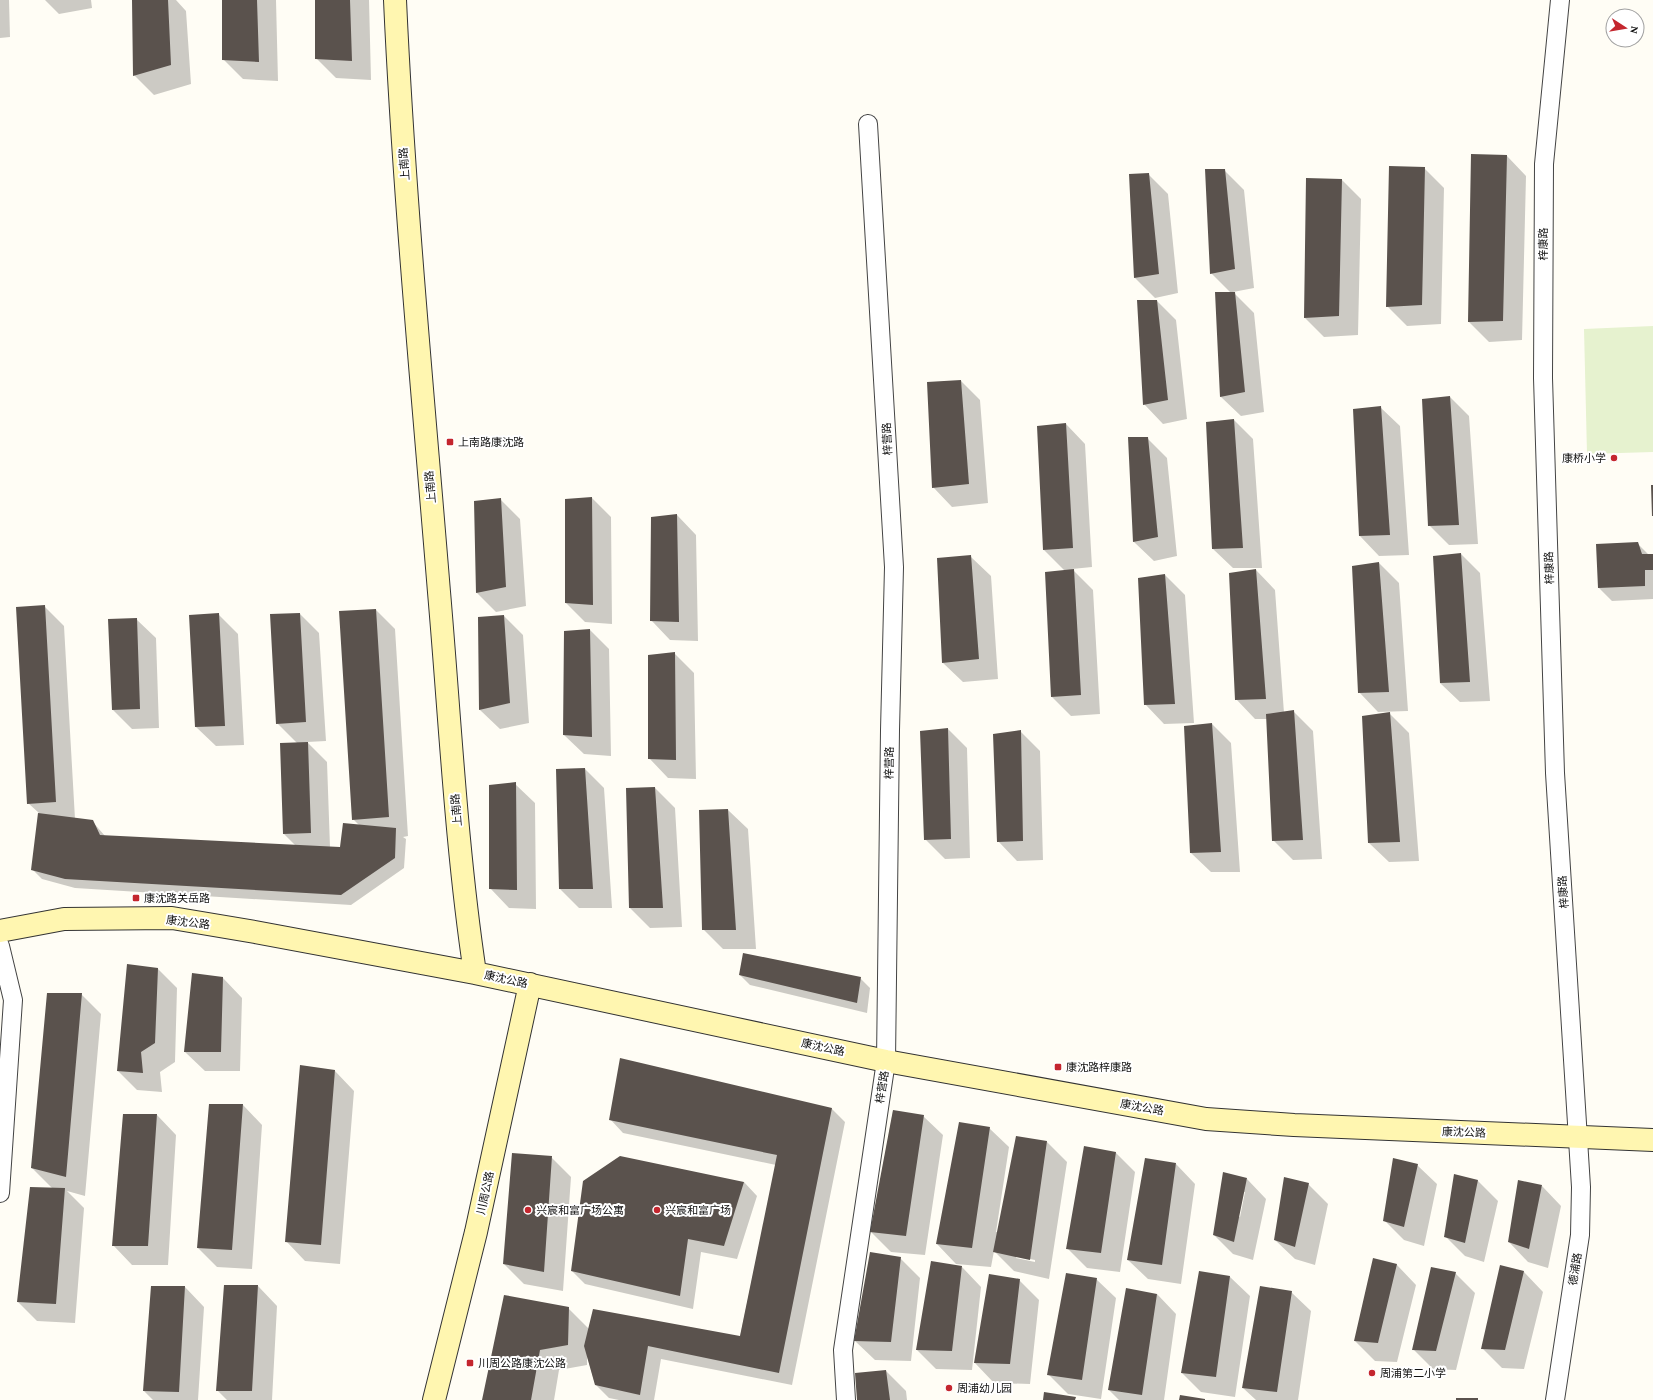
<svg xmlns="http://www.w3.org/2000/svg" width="1653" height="1400" viewBox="0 0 1653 1400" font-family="'Crimson Pro','Noto Sans SC',serif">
  <rect width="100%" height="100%" fill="#fffdf5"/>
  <!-- pitch -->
  <path fill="#e6f2cf" d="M 1653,326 L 1653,452 L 1587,454 L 1584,329 Z"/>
  <!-- shadow -->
  <path fill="#0003" fill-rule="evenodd" d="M 0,0 L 9,0 L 10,37 L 0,38 Z
    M 45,0 L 91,0 L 92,8 L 59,14 Z
    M 133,0 L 176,0 L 186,11 L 191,84 L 154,95 L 134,75 Z
    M 223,0 L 276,0 L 278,81 L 243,79 L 223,59 Z
    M 316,0 L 369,0 L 371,80 L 336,78 L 316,58 Z
    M 1472,155 L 1507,156 L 1526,176 L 1522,340 L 1489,342 L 1469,322 Z
    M 1424,168 L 1444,188 L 1441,324 L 1407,326 L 1387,306 Z
    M 1224,170 L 1244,190 L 1254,288 L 1233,292 L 1254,313 L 1264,412 L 1241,416 L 1221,397 L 1216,293 L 1231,293 L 1211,273 Z
    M 1148,174 L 1168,194 L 1178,293 L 1155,298 L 1135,278 L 1130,175 Z
    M 1342,180 L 1361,199 L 1358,335 L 1324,337 L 1305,318 Z
    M 1157,301 L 1176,320 L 1187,419 L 1163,424 L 1144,404 Z
    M 961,381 L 980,400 L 988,503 L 952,507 L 933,487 Z
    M 1450,397 L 1469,416 L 1478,544 L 1449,545 L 1429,525 Z
    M 1380,407 L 1400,426 L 1409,555 L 1379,556 L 1360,536 Z
    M 1234,420 L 1253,439 L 1262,568 L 1233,568 L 1213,549 Z
    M 1066,424 L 1085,444 L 1092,567 L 1072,569 L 1093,590 L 1100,714 L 1071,716 L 1052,697 L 1065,571 L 1044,550 Z
    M 1147,438 L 1167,458 L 1177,556 L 1154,561 L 1134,542 Z
    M 592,498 L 611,517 L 612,624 L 585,622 L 566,603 Z
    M 500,499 L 520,519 L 526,606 L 496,612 L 477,593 L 475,502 Z
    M 677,515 L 696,535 L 698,641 L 670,640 L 651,620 Z
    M 1637,543 L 1649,555 L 1653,555 L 1653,599 L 1612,601 L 1599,588 Z
    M 1461,554 L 1480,573 L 1490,701 L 1460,702 L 1440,683 Z
    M 971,557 L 991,576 L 998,679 L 963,682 L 943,663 Z
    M 1379,563 L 1399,583 L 1408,711 L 1378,712 L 1359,692 L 1353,567 Z
    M 1256,570 L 1275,590 L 1284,713 L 1293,711 L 1313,731 L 1322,859 L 1293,860 L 1273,840 L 1267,719 L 1255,719 L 1236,699 Z
    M 1165,575 L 1185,595 L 1194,723 L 1164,724 L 1145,704 Z
    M 44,606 L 64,626 L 75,819 L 92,821 L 105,836 L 296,846 L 284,834 L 297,743 L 277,723 L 300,614 L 319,633 L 326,741 L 307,742 L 327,762 L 330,847 L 341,848 L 359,825 L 353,819 L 376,610 L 395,629 L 408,836 L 403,837 L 406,839 L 404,868 L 351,905 L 75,888 L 42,879 L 32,869 L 39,813 L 28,803 Z
    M 218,614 L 238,634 L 244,745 L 216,746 L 196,727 Z
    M 504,616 L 523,635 L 529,723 L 500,729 L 480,710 Z
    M 136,619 L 156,638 L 159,728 L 132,729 L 113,710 Z
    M 590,630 L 609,649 L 611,756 L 584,754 L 564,735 Z
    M 674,653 L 694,673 L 696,779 L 668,778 L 649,758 Z
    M 1390,714 L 1409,733 L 1419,861 L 1389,862 L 1369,843 Z
    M 1212,724 L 1231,743 L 1240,872 L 1211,872 L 1191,853 Z
    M 948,729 L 967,748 L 970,858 L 945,859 L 925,839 Z
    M 1020,731 L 1040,751 L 1043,860 L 1017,861 L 998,841 Z
    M 585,769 L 604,788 L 612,908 L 579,908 L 560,889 Z
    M 515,784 L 535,803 L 536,909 L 509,908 L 490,888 Z
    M 655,788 L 675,808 L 682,927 L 650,928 L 630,908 L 627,789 Z
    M 728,810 L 748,829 L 756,949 L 723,949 L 703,929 L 700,811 Z
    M 157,968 L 177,988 L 175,1062 L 160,1072 L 162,1092 L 137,1090 L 118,1071 Z
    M 740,975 L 860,978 L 870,988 L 867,1013 L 750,985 Z
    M 223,978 L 242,998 L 240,1071 L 205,1071 L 185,1052 Z
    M 81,994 L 101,1014 L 85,1196 L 67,1191 L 84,1208 L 75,1323 L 37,1321 L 18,1302 L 53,1189 L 32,1168 Z
    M 335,1071 L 354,1091 L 340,1264 L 305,1261 L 286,1241 Z
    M 243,1105 L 262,1125 L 252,1269 L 217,1267 L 198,1248 Z
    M 832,1109 L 845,1122 L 792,1385 L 661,1359 L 654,1400 L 619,1400 L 609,1398 L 595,1384 L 587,1356 L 587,1365 L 559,1370 L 554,1400 L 483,1400 L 568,1308 L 589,1329 L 740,1337 L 776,1165 L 623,1133 L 610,1119 Z
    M 893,1111 L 923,1116 L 943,1135 L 925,1255 L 891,1252 L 871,1232 Z
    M 157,1115 L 176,1135 L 168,1265 L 132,1265 L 113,1245 Z
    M 960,1123 L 989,1128 L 1009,1147 L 996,1232 L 998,1232 L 1017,1137 L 1047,1142 L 1067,1162 L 1049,1279 L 1014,1271 L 994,1251 L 991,1267 L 956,1264 L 937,1244 ZM 1016,1256 L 1035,1260 L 1035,1262 L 1016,1258 Z
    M 1115,1152 L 1135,1172 L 1120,1272 L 1087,1268 L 1067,1248 Z
    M 551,1157 L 571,1177 L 563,1291 L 524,1284 L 504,1264 Z
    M 1176,1164 L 1195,1184 L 1181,1284 L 1148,1279 L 1128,1260 Z
    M 1417,1165 L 1437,1184 L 1424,1246 L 1404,1240 L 1384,1220 Z
    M 1455,1176 L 1478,1181 L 1498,1201 L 1484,1262 L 1465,1256 L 1446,1237 Z
    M 1247,1179 L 1266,1199 L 1253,1260 L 1233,1254 L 1214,1235 ZM 1243,1192 L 1245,1192 L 1240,1217 L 1238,1216 Z
    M 744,1182 L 757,1196 L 737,1259 L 701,1252 L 693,1309 L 585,1284 L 572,1271 Z
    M 1308,1184 L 1328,1204 L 1315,1265 L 1295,1259 L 1275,1240 Z
    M 1542,1186 L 1561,1206 L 1548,1268 L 1528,1262 L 1509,1242 Z
    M 900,1258 L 920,1278 L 911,1361 L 875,1360 L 855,1341 Z
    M 1374,1260 L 1397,1265 L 1416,1285 L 1397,1362 L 1375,1361 L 1355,1341 Z
    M 962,1267 L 981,1287 L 972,1370 L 936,1369 L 917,1350 Z
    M 1501,1267 L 1524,1272 L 1543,1292 L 1524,1369 L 1502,1368 L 1482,1348 Z
    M 1200,1272 L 1230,1277 L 1250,1296 L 1235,1397 L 1201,1392 L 1182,1373 Z
    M 1455,1273 L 1475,1293 L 1456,1370 L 1433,1369 L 1413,1349 Z
    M 1096,1279 L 1116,1298 L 1101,1399 L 1068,1394 L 1049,1375 Z
    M 1019,1280 L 1039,1300 L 1030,1384 L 994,1383 L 975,1363 Z
    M 258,1286 L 277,1306 L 272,1400 L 227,1400 L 217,1390 Z
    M 152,1287 L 185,1287 L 204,1307 L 198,1400 L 153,1400 L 144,1391 Z
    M 1291,1292 L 1311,1311 L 1298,1400 L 1256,1400 L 1243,1388 Z
    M 1157,1294 L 1176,1314 L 1164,1400 L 1119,1400 L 1109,1390 Z
    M 886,1371 L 906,1391 L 907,1400 L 858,1400 Z"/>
  <!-- building -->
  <path fill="#5a524d" d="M 132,0 L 168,0 L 171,65 L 133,76 Z
    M 222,0 L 257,0 L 259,62 L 222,60 Z
    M 315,0 L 350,0 L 352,61 L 315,59 Z
    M 1471,154 L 1507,155 L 1503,321 L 1468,322 Z
    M 1389,166 L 1425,167 L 1422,305 L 1386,307 Z
    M 1205,169 L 1225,169 L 1235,269 L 1210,274 Z
    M 1149,173 L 1159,274 L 1134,278 L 1129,174 Z
    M 1306,178 L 1342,179 L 1339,316 L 1304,318 Z
    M 1215,292 L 1235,292 L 1245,392 L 1220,397 Z
    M 1137,300 L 1157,300 L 1168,400 L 1143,405 Z
    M 961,380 L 969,484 L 932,488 L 927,382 Z
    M 1450,396 L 1459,525 L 1428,526 L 1422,399 Z
    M 1381,406 L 1390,535 L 1359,536 L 1353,409 Z
    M 1234,419 L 1243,548 L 1212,549 L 1206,422 Z
    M 1066,423 L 1073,548 L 1043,550 L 1037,426 Z
    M 1128,437 L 1148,437 L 1158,537 L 1133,542 Z
    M 1651,485 L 1653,485 L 1653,516 L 1652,516 Z
    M 592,497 L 593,605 L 565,603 L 565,499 Z
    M 501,498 L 506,587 L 476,593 L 474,501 Z
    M 677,514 L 679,622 L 650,621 L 651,517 Z
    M 1638,542 L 1642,554 L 1653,554 L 1653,570 L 1645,570 L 1645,586 L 1598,588 L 1596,544 Z
    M 1461,553 L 1470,682 L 1440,683 L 1433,556 Z
    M 971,555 L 979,659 L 942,663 L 937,558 Z
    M 1379,562 L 1389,692 L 1358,693 L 1352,566 Z
    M 1074,569 L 1081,695 L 1051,697 L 1045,572 Z
    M 1256,569 L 1266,699 L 1235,700 L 1229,573 Z
    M 1165,574 L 1175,704 L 1144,705 L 1138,578 Z
    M 45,605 L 56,802 L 27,804 L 16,607 Z
    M 376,609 L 389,817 L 352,820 L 339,611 Z
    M 219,613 L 225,726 L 195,727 L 189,615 Z
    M 300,613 L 306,722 L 276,724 L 270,614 Z
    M 504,615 L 510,703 L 479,710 L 478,617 Z
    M 137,618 L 140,709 L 112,710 L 108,619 Z
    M 590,629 L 592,737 L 563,735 L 564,631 Z
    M 675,652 L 676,760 L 648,759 L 648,655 Z
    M 1294,710 L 1303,840 L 1272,841 L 1266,714 Z
    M 1390,712 L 1400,842 L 1368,843 L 1362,716 Z
    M 1212,723 L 1221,852 L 1190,853 L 1184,726 Z
    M 948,728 L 951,839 L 924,840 L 920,731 Z
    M 1021,730 L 1023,841 L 997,842 L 993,734 Z
    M 308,742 L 311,833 L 283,834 L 280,743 Z
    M 585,768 L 593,889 L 559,889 L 556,769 Z
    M 516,782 L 517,890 L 489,889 L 489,785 Z
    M 655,787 L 663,908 L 629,908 L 626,788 Z
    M 728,809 L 736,930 L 702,930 L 699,810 Z
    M 38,813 L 93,820 L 100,835 L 340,847 L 343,823 L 396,828 L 395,858 L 341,895 L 65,879 L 31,870 Z
    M 743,953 L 861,977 L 857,1003 L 739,975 Z
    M 127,964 L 158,968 L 155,1043 L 141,1052 L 143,1073 L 117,1071 Z
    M 192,973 L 223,977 L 221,1052 L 184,1052 Z
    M 47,993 L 82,993 L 66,1177 L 31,1168 Z
    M 620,1058 L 832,1108 L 779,1373 L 648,1346 L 640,1395 L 595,1385 L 584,1346 L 593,1309 L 740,1336 L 777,1155 L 609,1120 Z
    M 300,1065 L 335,1070 L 321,1245 L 285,1242 Z
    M 209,1104 L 243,1104 L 232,1250 L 197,1248 Z
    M 893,1110 L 924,1115 L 906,1236 L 870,1232 Z
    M 123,1114 L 157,1114 L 148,1246 L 112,1246 Z
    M 959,1122 L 990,1127 L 972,1248 L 936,1244 Z
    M 1016,1136 L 1047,1141 L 1030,1260 L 993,1252 Z
    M 1084,1146 L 1116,1152 L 1101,1253 L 1066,1249 Z
    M 512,1153 L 552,1156 L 544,1272 L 503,1264 Z
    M 620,1156 L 744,1182 L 724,1246 L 688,1239 L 680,1296 L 571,1271 L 583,1181 Z
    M 1145,1158 L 1176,1163 L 1162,1265 L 1127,1260 Z
    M 1393,1158 L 1418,1164 L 1404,1227 L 1383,1221 Z
    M 1223,1172 L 1247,1178 L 1234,1242 L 1213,1235 Z
    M 1454,1174 L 1478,1180 L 1465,1243 L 1444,1237 Z
    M 1284,1177 L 1309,1183 L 1295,1247 L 1274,1240 Z
    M 1518,1180 L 1542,1185 L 1529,1249 L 1508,1242 Z
    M 30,1187 L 65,1188 L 56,1304 L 17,1302 Z
    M 870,1252 L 901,1257 L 891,1342 L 854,1341 Z
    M 1373,1258 L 1397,1264 L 1378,1343 L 1354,1341 Z
    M 931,1261 L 962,1266 L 952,1351 L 916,1350 Z
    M 1500,1265 L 1524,1271 L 1505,1350 L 1481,1349 Z
    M 1431,1267 L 1456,1272 L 1436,1351 L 1412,1350 Z
    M 1199,1271 L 1230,1276 L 1216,1377 L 1181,1373 Z
    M 1066,1273 L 1097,1278 L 1082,1380 L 1047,1375 Z
    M 989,1274 L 1020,1279 L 1010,1364 L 974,1363 Z
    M 224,1285 L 258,1285 L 252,1391 L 216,1391 Z
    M 151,1286 L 185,1286 L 179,1392 L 143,1391 Z
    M 1260,1286 L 1292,1291 L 1277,1392 L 1242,1388 Z
    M 1126,1288 L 1157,1294 L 1142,1395 L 1108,1390 Z
    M 504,1295 L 569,1307 L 568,1345 L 540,1350 L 531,1400 L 482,1400 Z
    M 886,1370 L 890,1400 L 857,1400 L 855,1373 Z
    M 1044,1392 L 1076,1397 L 1075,1400 L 1043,1400 Z
    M 1180,1395 L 1205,1399 L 1205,1400 L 1179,1400 Z
    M 1456,1398 L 1478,1398 L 1478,1400 L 1456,1400 Z"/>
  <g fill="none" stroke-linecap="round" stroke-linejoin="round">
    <defs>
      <path id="street" d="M 0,946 L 13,1000 L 0,1193
        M 846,1400 L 843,1350 L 886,1061 L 890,730 L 894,567 L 868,124
        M 1555,1400 L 1580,1235 L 1581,1187 L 1555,773 L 1543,378 L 1544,164 L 1560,0"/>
      <path id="secondary" d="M 395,0 C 404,198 423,395 439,592 C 450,719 456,846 475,973
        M 0,931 L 64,919 L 172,918 L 255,932 L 475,973 L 886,1061 L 1206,1119 L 1294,1125 L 1653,1140
        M 434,1400 L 476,1232 L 530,984"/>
    </defs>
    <!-- street casing -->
    <use href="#street" stroke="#444" stroke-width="20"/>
    <!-- secondary casing -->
    <use href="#secondary" stroke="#333" stroke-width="24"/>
    <!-- street -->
    <use href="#street" stroke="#fff" stroke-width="18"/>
    <!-- secondary -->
    <use href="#secondary" stroke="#fff6b0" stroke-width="22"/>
  </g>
  <!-- markers -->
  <g fill="#c4262e" stroke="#fff" stroke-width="1.5">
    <rect x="446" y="438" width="8" height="8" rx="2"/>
    <circle cx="1614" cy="458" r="4"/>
    <rect x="132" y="894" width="8" height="8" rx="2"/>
    <rect x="1054" y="1063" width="8" height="8" rx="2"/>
    <circle cx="528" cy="1210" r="4"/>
    <circle cx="657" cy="1210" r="4"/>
    <rect x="466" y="1359" width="8" height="8" rx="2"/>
    <circle cx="1372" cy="1373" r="4"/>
    <circle cx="949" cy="1388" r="4"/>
  </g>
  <g text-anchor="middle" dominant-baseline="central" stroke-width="4" stroke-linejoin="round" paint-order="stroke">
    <!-- street labels -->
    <g font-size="11" fill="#111" stroke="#fff">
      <text transform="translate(404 164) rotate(-94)">上南路</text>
      <text transform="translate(1543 244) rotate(-90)">梓康路</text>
      <text transform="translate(887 439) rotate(-93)">梓营路</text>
      <text transform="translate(430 487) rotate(-95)">上南路</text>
      <text transform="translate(1549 568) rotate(-92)">梓康路</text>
      <text transform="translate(889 763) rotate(-89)">梓营路</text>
      <text transform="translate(456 810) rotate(-95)">上南路</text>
      <text transform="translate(1563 892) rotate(-94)">梓康路</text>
      <text transform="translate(188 922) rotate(7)">康沈公路</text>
      <text transform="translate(506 979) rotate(12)">康沈公路</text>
      <text transform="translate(823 1047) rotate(12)">康沈公路</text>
      <text transform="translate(882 1087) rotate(-81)">梓营路</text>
      <text transform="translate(1142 1107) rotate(10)">康沈公路</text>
      <text transform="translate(1464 1132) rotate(2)">康沈公路</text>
      <text transform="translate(485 1193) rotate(-78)">川周公路</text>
      <text transform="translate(1575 1269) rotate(-81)">德浦路</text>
    </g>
    <!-- poi labels -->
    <g font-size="11" fill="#111" stroke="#fff" text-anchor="start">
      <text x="458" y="442">上南路康沈路</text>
      <text x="1606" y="458" text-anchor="end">康桥小学</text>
      <text x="144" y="898">康沈路关岳路</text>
      <text x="1066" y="1067">康沈路梓康路</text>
      <text x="536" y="1210">兴宸和富广场公寓</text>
      <text x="665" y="1210">兴宸和富广场</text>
      <text x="478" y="1363">川周公路康沈公路</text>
      <text x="1380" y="1373">周浦第二小学</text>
      <text x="957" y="1388">周浦幼儿园</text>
    </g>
  </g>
  <!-- north arrow -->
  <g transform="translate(1625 28) rotate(102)"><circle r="19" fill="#ffffff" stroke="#a0a0a0"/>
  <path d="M0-3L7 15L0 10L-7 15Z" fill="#c4262e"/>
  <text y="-6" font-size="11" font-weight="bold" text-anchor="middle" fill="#111111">N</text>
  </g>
</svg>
